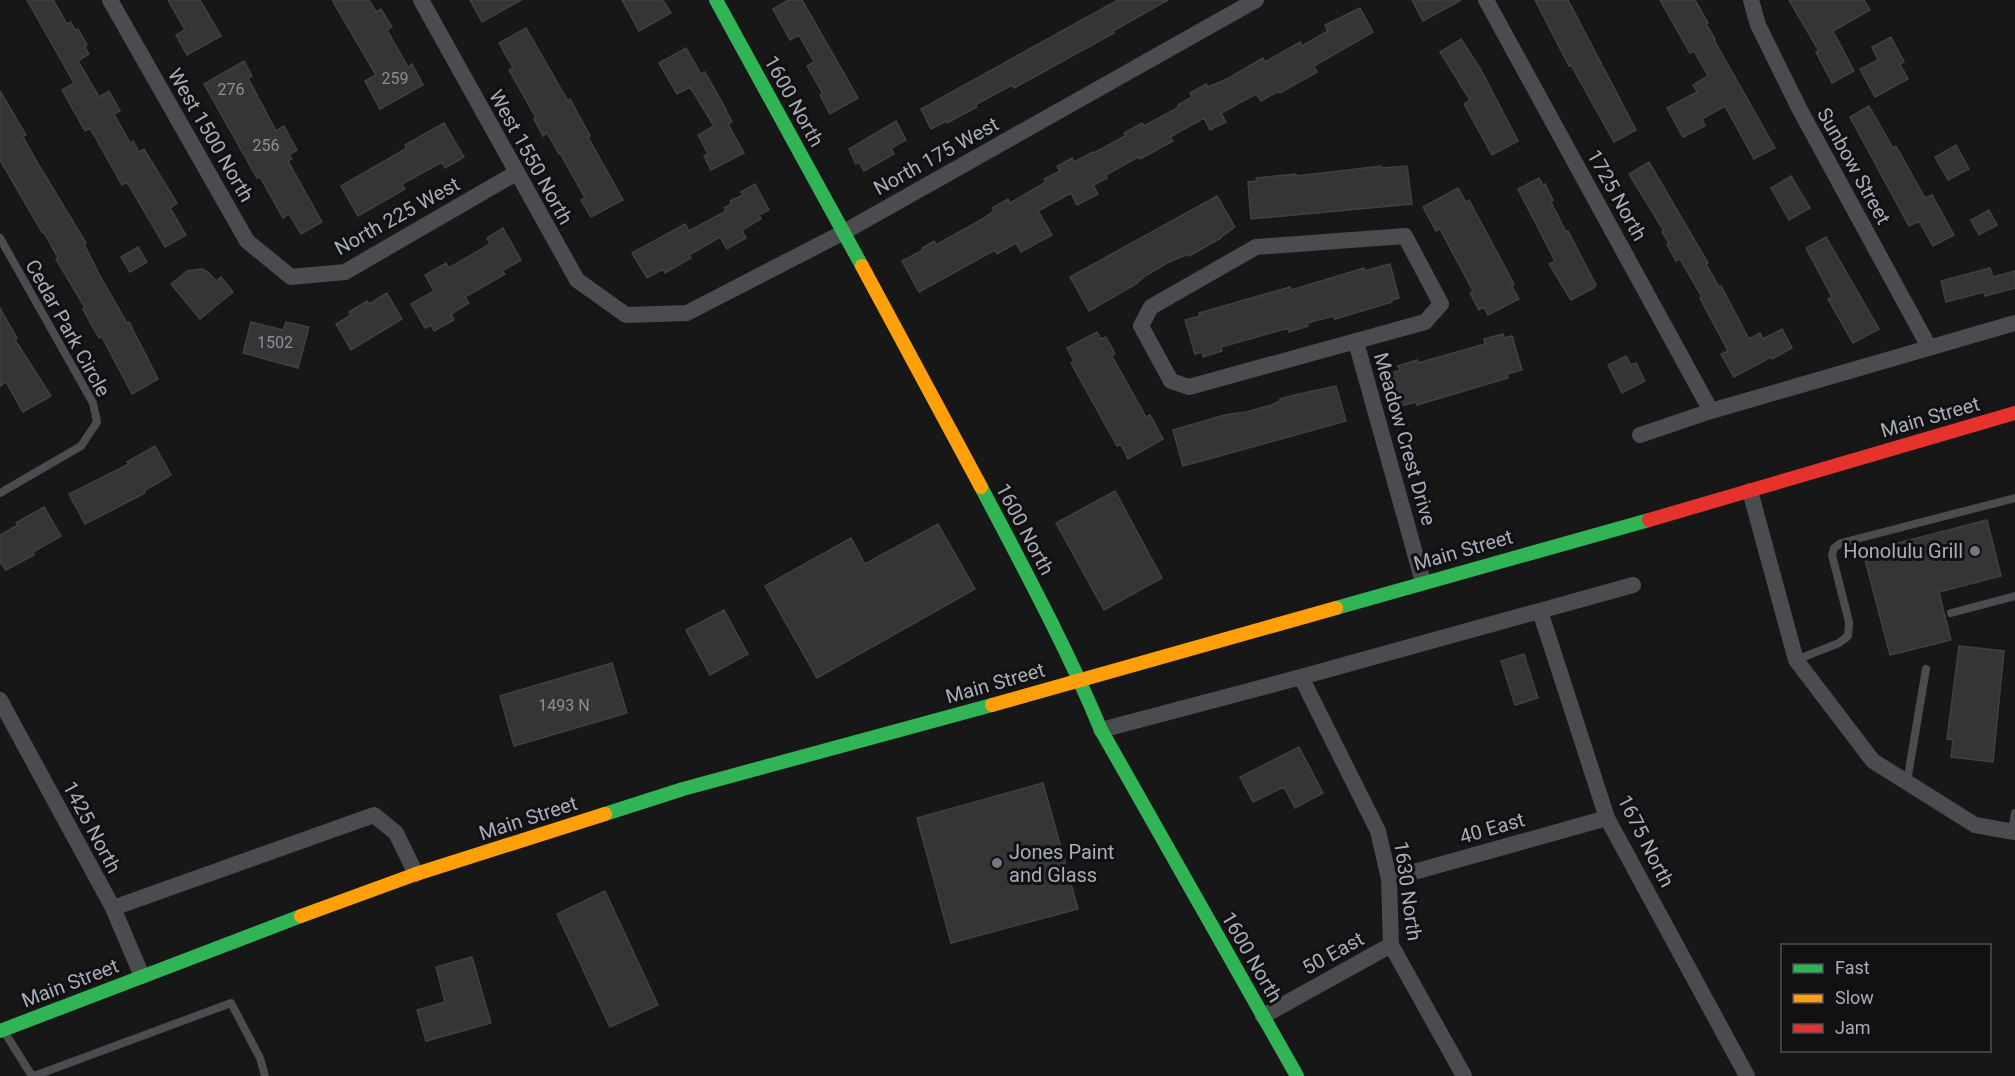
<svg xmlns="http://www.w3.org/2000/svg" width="2015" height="1076" viewBox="0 0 2015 1076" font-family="Roboto,sans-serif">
  <rect width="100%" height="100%" fill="#171717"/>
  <!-- building -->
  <path fill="#353536" stroke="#3f4043" stroke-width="1.5" d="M 27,0 L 53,0 L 67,24 L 71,22 L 75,30 L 78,29 L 87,45 L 85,47 L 89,54 L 78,61 L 99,97 L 109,91 L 120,111 L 114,114 L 130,143 L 133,141 L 139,152 L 144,149 L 177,203 L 170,208 L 186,235 L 165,247 L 127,182 L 122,185 L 90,128 L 85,131 L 62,90 L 74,83 Z
    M 168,0 L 200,0 L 221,36 L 187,55 L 176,35 L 185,30 Z
    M 332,0 L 369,0 L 376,12 L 381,9 L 392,27 L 387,30 L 408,67 L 412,64 L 423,85 L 380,109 L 365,81 L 376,75 Z
    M 470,0 L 521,0 L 482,22 Z
    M 622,0 L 663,0 L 671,13 L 639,31 Z
    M 788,0 L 802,0 L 858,98 L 830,114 L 820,95 L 823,94 L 807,66 L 814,62 L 799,35 L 790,40 L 773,9 Z
    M 1118,0 L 1168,0 L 1113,31 L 1114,33 L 1014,88 L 1012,85 L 975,105 L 977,107 L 947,123 L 946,121 L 931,129 L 921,109 Z
    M 1412,0 L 1461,0 L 1423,21 Z
    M 1535,0 L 1568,0 L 1636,130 L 1614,142 L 1571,65 L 1569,66 Z
    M 1660,0 L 1695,0 L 1708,23 L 1706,24 L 1715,39 L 1714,40 L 1775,148 L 1754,159 L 1725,106 L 1702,119 L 1705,126 L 1683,137 L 1667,108 L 1697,92 L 1693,85 L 1708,76 L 1694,51 L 1690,53 Z
    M 1789,0 L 1864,0 L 1870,10 L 1833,31 L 1854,71 L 1832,83 L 1816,52 L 1819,51 Z
    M 1360,8 L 1373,32 L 1314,66 L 1317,72 L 1280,93 L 1279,91 L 1261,101 L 1256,94 L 1221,113 L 1226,122 L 1210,130 L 1204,118 L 1170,137 L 1173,141 L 1140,159 L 1138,157 L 1106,175 L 1107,178 L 1093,185 L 1098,194 L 1077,205 L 1071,193 L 1038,211 L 1052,235 L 1021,252 L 1016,243 L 997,254 L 995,250 L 919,292 L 902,261 L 923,250 L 922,248 L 934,241 L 936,245 L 979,221 L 994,211 L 992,208 L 1008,199 L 1010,203 L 1046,182 L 1044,179 L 1060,171 L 1057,166 L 1072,158 L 1074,162 L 1093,152 L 1094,153 L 1125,136 L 1124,133 L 1142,123 L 1144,126 L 1179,107 L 1178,105 L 1192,97 L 1190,93 L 1206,84 L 1208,87 L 1227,79 L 1263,58 L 1265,62 L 1300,42 L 1302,46 L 1328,31 L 1325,25 Z
    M 526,28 L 568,101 L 570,99 L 590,136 L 588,137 L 623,200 L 591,217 L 581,200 L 585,198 L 560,153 L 559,154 L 547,133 L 543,136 L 534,119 L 536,118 L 509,70 L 513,68 L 499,43 Z
    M 1891,37 L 1904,62 L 1900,64 L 1908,79 L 1875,97 L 1860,69 L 1878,60 L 1872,47 Z
    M 1461,39 L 1481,70 L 1518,141 L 1492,155 L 1464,104 L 1470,100 L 1440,52 Z
    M 686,48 L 701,74 L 705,72 L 723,104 L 732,122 L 728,124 L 744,153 L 711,170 L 704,156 L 708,154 L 698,135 L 714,126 L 690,87 L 677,94 L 659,63 Z
    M 244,61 L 252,76 L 248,78 L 276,131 L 284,126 L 297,150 L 289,155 L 292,159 L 288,161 L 322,222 L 301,234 L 289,214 L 283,218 L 260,177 L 257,178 L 204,84 Z
    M 0,91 L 26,135 L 23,137 L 40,167 L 86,243 L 84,244 L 99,274 L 127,323 L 129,322 L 158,379 L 132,394 L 102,337 L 99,338 L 91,324 L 83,309 L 85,308 L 56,259 L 58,258 L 51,245 L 43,231 L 42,232 L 0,160 Z
    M 1869,106 L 1893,148 L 1896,146 L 1925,198 L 1932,195 L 1954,235 L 1933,246 L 1919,221 L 1909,226 L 1850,117 Z
    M 896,121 L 906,140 L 891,148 L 894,154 L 864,171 L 859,162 L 856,164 L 849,149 Z
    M 444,123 L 464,157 L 445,168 L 442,162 L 402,184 L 405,189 L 358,216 L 341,186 L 407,148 L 405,145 Z
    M 1956,145 L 1969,169 L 1948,180 L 1935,157 Z
    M 1649,162 L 1708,263 L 1706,264 L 1719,287 L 1721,286 L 1749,339 L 1760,333 L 1763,339 L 1782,329 L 1792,348 L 1772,359 L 1771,357 L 1734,377 L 1721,354 L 1728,351 L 1700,298 L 1702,297 L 1680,259 L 1676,261 L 1667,244 L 1669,243 L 1662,232 L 1664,231 L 1629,174 Z
    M 1381,166 L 1381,168 L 1407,166 L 1412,204 L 1251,219 L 1248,182 L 1257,181 L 1256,178 L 1296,174 L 1296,176 Z
    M 1791,176 L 1810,208 L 1789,220 L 1771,188 Z
    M 1539,178 L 1543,185 L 1545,184 L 1553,200 L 1551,202 L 1566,232 L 1568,231 L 1596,285 L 1594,288 L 1571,300 L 1549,264 L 1555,261 L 1518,189 Z
    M 755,184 L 769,210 L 759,215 L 761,219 L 742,230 L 746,238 L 727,249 L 720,237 L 689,255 L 691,258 L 665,273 L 663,269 L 647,278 L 632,253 L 685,224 L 689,231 L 726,211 L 724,208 L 731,204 L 730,201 L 743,195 L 741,192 Z
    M 1458,188 L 1466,202 L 1469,200 L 1514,284 L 1512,286 L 1519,299 L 1488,315 L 1484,307 L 1479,310 L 1470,293 L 1473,291 L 1440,229 L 1436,231 L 1423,207 Z
    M 1217,196 L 1235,227 L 1221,237 L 1221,238 L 1189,256 L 1188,254 L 1169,262 L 1145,276 L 1136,284 L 1089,311 L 1070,277 Z
    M 1989,210 L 1997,225 L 1979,235 L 1971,220 Z
    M 503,228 L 521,260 L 502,271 L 505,274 L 465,297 L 469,303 L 451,314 L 454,320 L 434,331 L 431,325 L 425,328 L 411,304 L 434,291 L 425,275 L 446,263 L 449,268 L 490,244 L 487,238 Z
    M 1826,237 L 1879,329 L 1853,343 L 1828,299 L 1832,297 L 1806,248 Z
    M 138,247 L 147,262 L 130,272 L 121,257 Z
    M 1390,264 L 1399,298 L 1392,300 L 1392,302 L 1335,319 L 1334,316 L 1307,323 L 1308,326 L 1289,332 L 1289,328 L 1221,347 L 1222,351 L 1203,357 L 1202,352 L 1195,354 L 1185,320 L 1200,316 L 1199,313 L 1290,287 L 1291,290 L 1364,268 L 1364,271 Z
    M 1990,268 L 1993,277 L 2015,271 L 2015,288 L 1985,296 L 1984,292 L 1946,302 L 1941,281 Z
    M 202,269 L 208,272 L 216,281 L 221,277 L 233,292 L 200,319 L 171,284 L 187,271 Z
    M 387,293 L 402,319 L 351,350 L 336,324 L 351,315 L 349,312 L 367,301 L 369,304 Z
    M 0,308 L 17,338 L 15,340 L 51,396 L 23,412 L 6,382 L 0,386 Z
    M 251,322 L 283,330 L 286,322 L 309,327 L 298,368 L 243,353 Z
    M 1097,332 L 1101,339 L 1106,337 L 1115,354 L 1112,356 L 1146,417 L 1150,415 L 1163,439 L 1128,459 L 1121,445 L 1117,446 L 1071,363 L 1074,361 L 1067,348 Z
    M 1503,334 L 1504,338 L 1512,336 L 1522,370 L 1507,374 L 1508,378 L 1417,405 L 1416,402 L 1401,406 L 1391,373 L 1400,370 L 1398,366 L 1417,360 L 1418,363 L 1485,344 L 1484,339 Z
    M 1626,356 L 1631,365 L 1636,363 L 1645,381 L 1622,393 L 1608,365 Z
    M 1336,386 L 1346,421 L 1183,466 L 1173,430 L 1225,415 L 1246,412 L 1272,405 L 1280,401 L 1280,399 L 1295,395 Z
    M 155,446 L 171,475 L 144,491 L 145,493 L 85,524 L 69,494 L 129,464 L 127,462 Z
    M 1115,491 L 1162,578 L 1104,610 L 1056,523 Z
    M 44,507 L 61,536 L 33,552 L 34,555 L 6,570 L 0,562 L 0,535 L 18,525 L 16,523 Z
    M 1987,520 L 2001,576 L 1939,592 L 1951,640 L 1890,655 L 1863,552 Z
    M 938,524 L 975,589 L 817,678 L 765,586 L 851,538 L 865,564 Z
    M 724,610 L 748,654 L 710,675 L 686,630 Z
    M 1959,646 L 2004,651 L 1993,762 L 1951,757 L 1953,740 L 1947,739 Z
    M 1524,654 L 1538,698 L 1515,705 L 1501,661 Z
    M 612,663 L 627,713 L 514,746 L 500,696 Z
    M 1299,747 L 1323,793 L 1295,808 L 1284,787 L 1253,802 L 1240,777 Z
    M 1043,783 L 1078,909 L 951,943 L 917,818 Z
    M 605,891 L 658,1005 L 610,1027 L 557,914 Z
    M 472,957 L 491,1023 L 426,1041 L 417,1010 L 445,1002 L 436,967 Z"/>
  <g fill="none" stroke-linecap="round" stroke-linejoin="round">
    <!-- lane -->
    <path stroke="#4b4c50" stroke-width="8" d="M 0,238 L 93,403 L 97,422 L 81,446 L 0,493
      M 1951,613 L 2015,596
      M 1796,660 L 1839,643 L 1848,636 L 1849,622 L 1832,555 L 1834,548 L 1841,543 L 2015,498
      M 1907,782 L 1926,669
      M 2012,831 L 2015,813
      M 5,1033 L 32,1076
      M 34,1076 L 231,1003 L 260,1058 L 265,1076"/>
    <!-- street -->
    <path stroke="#4b4c50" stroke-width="16" d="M 110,0 L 247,241 L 291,277 L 345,272 L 516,173
      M 421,0 L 577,280 L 626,315 L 687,313 L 844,232 L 1256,0
      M 1486,0 L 1711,411
      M 1751,0 L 1758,25 L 1800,110 L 1929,347
      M 1405,236 L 1441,304 L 1425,322 L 1189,387 L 1171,381 L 1141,326 L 1151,307 L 1256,247 Z
      M 1356,342 L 1423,582
      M 1640,435 L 1711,411 L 2015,323
      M 1750,491 L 1796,660 L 1873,761 L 1975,825 L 2015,832
      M 1540,611 L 1607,818 L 1747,1076
      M 1301,677 L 1378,831 L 1389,879 L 1391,945 L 1464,1076
      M 0,700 L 113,908 L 142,976
      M 1101,730 L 1301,677 L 1633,585
      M 1389,879 L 1607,818
      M 113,908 L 374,815 L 396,833 L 416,874
      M 1263,1016 L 1391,945"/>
    <!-- fast -->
    <path stroke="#30b455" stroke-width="14" d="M 716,0 L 862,266
      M 981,487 C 1023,567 1066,646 1101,730 L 1297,1076
      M 1336,608 L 1649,520
      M 605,814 L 683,789 L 992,705
      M 0,1031 L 301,916"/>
    <!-- slow -->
    <path stroke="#ff9f0a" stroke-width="14" d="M 862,266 L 981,487
      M 992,705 L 1336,608
      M 301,916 L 416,874 L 605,814"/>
    <!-- jam -->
    <path stroke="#e5322d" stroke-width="14" d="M 1649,520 L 2015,413"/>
  </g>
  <!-- markers -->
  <g fill="#757880" stroke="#111113" stroke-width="2">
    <circle cx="1975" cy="551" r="6"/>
    <circle cx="997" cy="863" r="6"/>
  </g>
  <g text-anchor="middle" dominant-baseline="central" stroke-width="6" stroke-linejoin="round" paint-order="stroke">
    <!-- number labels -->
    <g font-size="16" fill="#8b8f98">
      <text x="395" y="78">259</text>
      <text x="231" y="89">276</text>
      <text x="266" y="145">256</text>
      <text x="275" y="342">1502</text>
      <text x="564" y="705">1493 N</text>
    </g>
    <!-- street labels -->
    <g font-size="20" fill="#a8adb8" stroke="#111113">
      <text transform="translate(794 101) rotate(61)">1600 North</text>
      <text transform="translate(211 135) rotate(60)">West 1500 North</text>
      <text transform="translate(936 156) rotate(-29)">North 175 West</text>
      <text transform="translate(531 157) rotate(61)">West 1550 North</text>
      <text transform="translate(1854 166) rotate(61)">Sunbow Street</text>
      <text transform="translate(1617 195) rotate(61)">1725 North</text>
      <text transform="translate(397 216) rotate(-29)">North 225 West</text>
      <text transform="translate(68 328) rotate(61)">Cedar Park Circle</text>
      <text transform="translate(1930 417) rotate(-16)">Main Street</text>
      <text transform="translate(1405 439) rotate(74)">Meadow Crest Drive</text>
      <text transform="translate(1025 529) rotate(62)">1600 North</text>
      <text transform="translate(1463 550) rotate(-16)">Main Street</text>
      <text transform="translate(995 683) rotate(-16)">Main Street</text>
      <text transform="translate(528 818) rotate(-18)">Main Street</text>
      <text transform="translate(92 827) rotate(62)">1425 North</text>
      <text transform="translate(1492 828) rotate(-16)">40 East</text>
      <text transform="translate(1646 841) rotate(63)">1675 North</text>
      <text transform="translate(1408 891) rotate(82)">1630 North</text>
      <text transform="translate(1333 953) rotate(-29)">50 East</text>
      <text transform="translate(1252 957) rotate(60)">1600 North</text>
      <text transform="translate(70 983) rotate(-21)">Main Street</text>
    </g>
    <!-- poi labels -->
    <g font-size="20" fill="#a8adb8" stroke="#111113" text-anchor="end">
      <text x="1963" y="551">Honolulu Grill</text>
      <text x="1009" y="852" text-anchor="start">Jones Paint<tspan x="1009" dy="23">and Glass</tspan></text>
    </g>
  </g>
  <!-- legend -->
  <rect x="1781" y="944" width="210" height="108" fill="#111113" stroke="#4d4f55" stroke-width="1.5"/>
  <rect x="1793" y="964" width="30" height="9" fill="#30b455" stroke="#4d4f55" stroke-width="1.5"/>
  <text x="1835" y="974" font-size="18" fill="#a8adb8">Fast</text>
  <rect x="1793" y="994" width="30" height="9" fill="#ff9f0a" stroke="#4d4f55" stroke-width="1.5"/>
  <text x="1835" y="1004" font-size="18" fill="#a8adb8">Slow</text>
  <rect x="1793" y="1024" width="30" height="9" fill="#e5322d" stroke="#4d4f55" stroke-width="1.5"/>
  <text x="1835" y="1034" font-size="18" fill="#a8adb8">Jam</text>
</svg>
